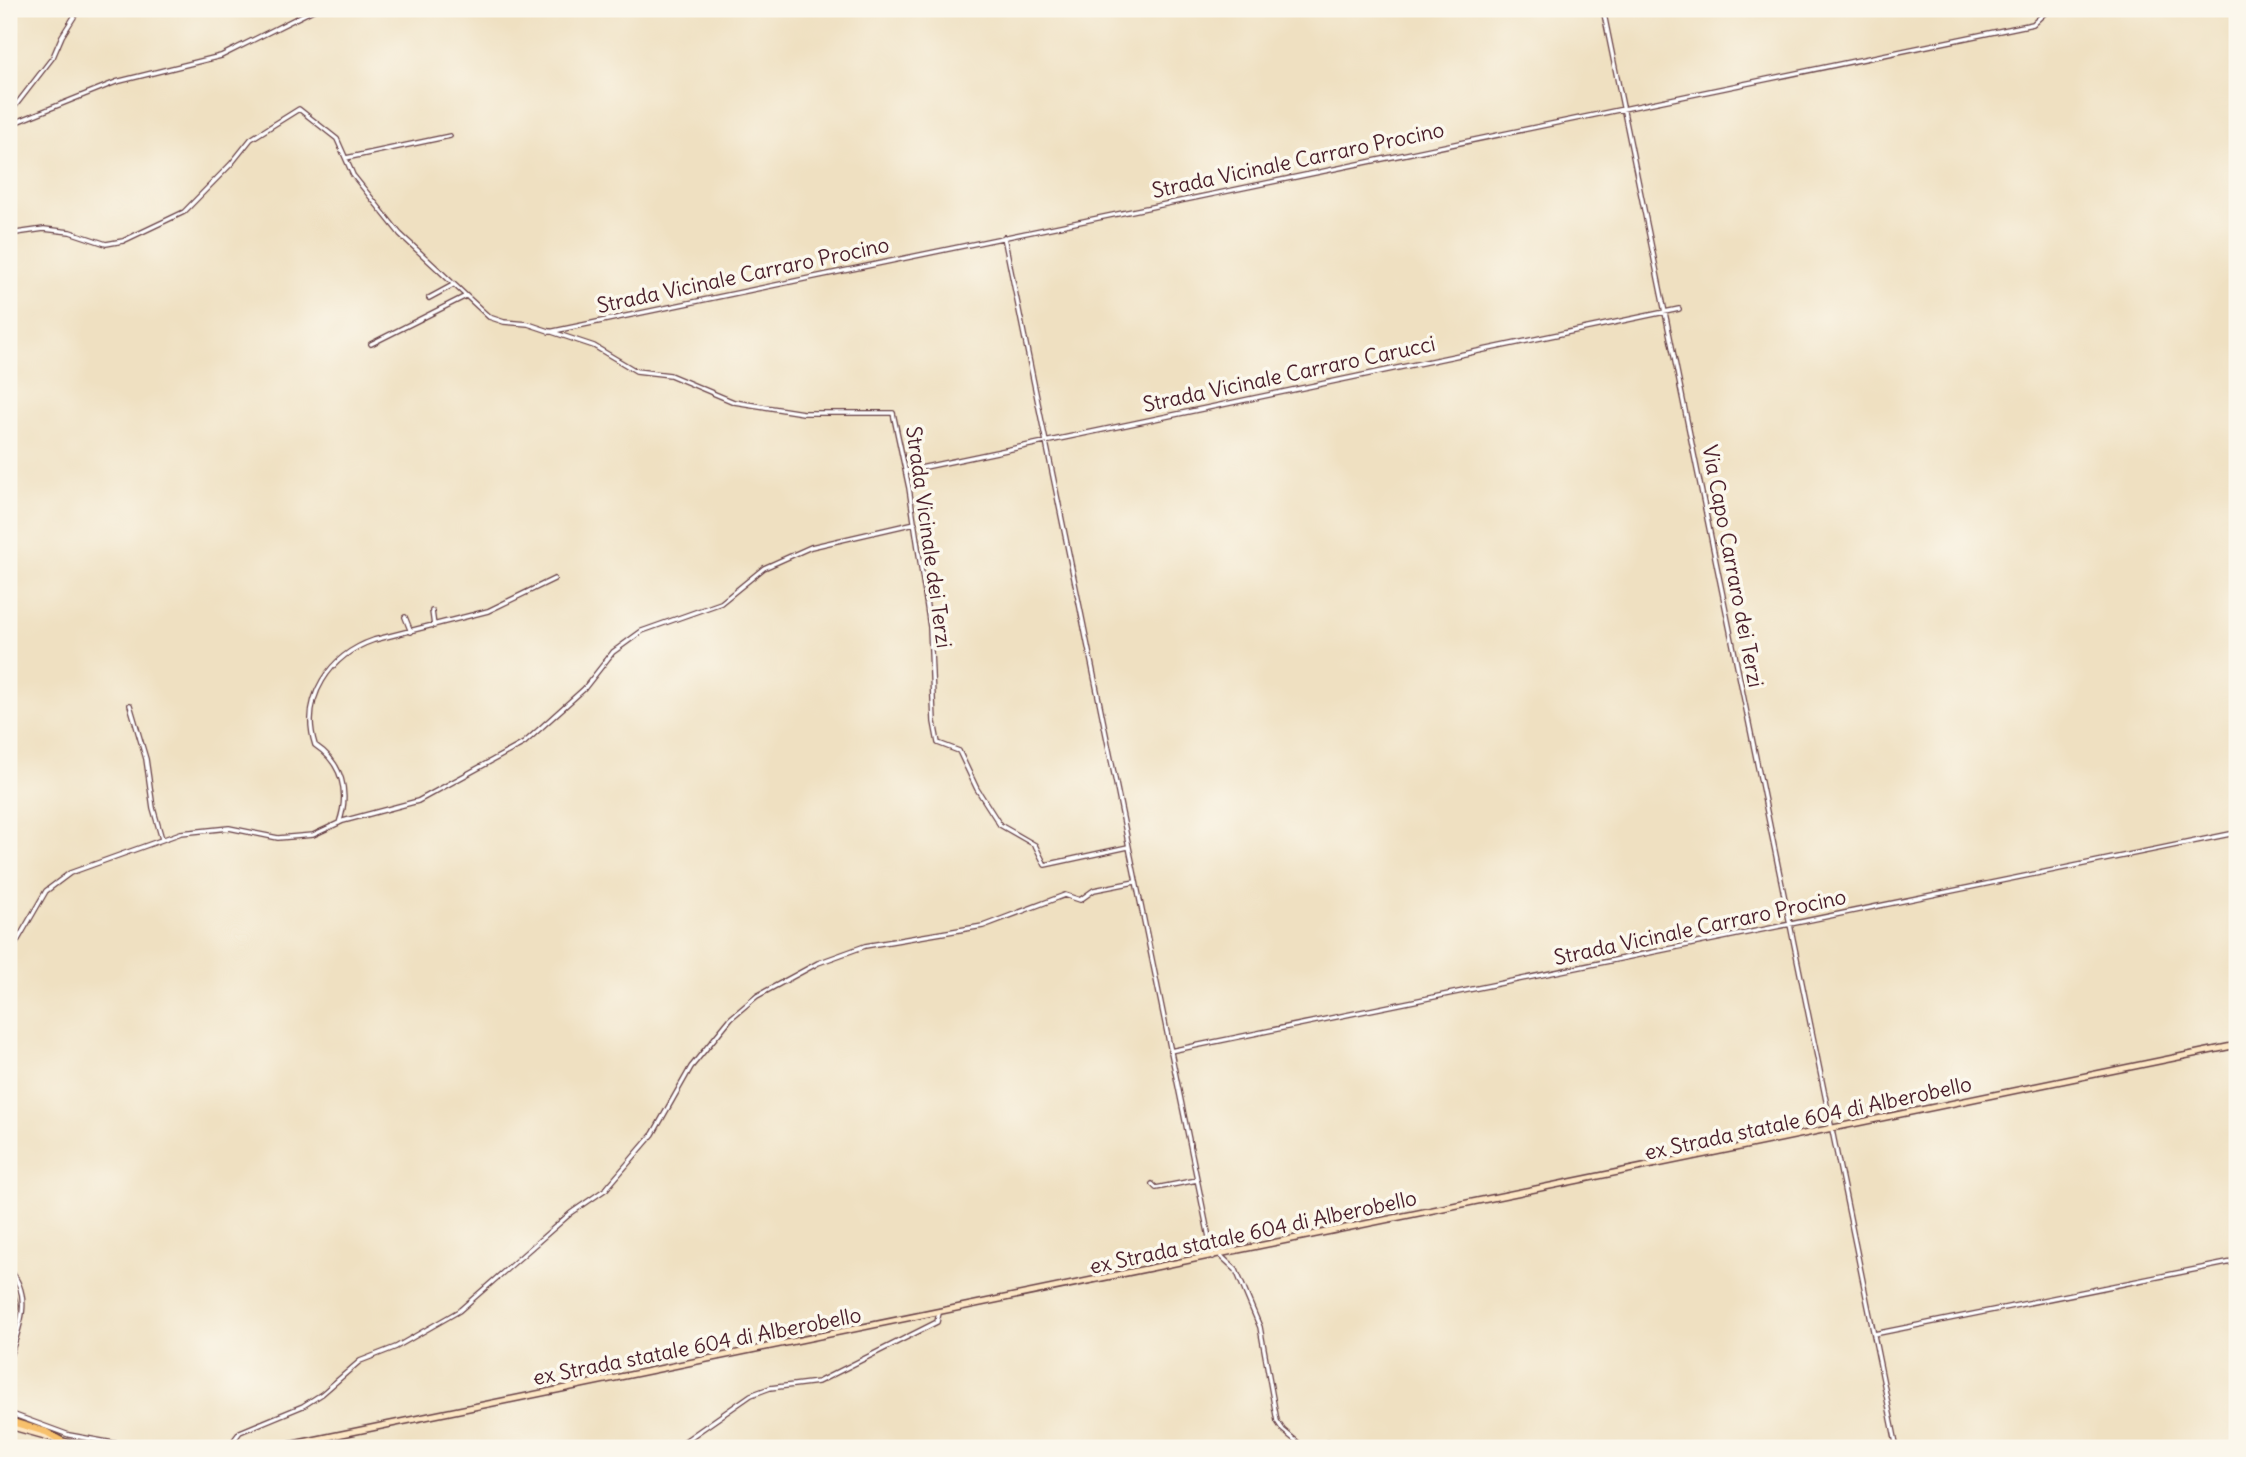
<svg xmlns="http://www.w3.org/2000/svg" width="2246" height="1457" viewBox="0 0 2246 1457" font-family="Delius,sans-serif">
  <rect width="100%" height="100%" fill="#fbf7ec"/>
  <filter id="ink" filterUnits="userSpaceOnUse"><feTurbulence type="fractalNoise" baseFrequency=".0143" numOctaves="2"/><feDisplacementMap in="SourceGraphic" scale="14" xChannelSelector="R" yChannelSelector="G"/><feConvolveMatrix kernelMatrix="1 2 1 2 8 2 1 2 1" color-interpolation-filters="sRGB"/></filter>
  <filter id="wash" filterUnits="userSpaceOnUse"><feTurbulence type="fractalNoise" baseFrequency=".00686" numOctaves="4" result="noise"/><feDisplacementMap in="SourceGraphic" scale="28" xChannelSelector="R" yChannelSelector="G"/><feGaussianBlur stdDeviation="1.57" result="paint"/><feColorMatrix in="noise" values="0 0 0 0 0 0 0 0 0 0 0 0 0 0 0 0 0 1.4 0 .05"/><feComposite in="paint" operator="in"/></filter>
  <g filter="url(#wash)">
    <rect width="100%" height="100%" fill="#efe0c1"/>
  </g>
  <g filter="url(#ink)">
    <g fill="none" stroke-linecap="round" stroke-linejoin="round">
      <defs>
        <path id="minor" d="M 1603,9 L 1897,1448
          M 9,114 L 53,57 L 62,36 L 79,9
          M 9,125 L 116,82 L 221,56 L 315,9
          M 346,158 L 450,136
          M 9,234 L 44,229 L 70,232 L 106,244 L 123,241 L 184,212 L 231,164 L 251,139 L 299,109 L 337,139 L 353,175 L 400,234 L 489,317 L 504,322 L 528,324 L 594,346 L 636,371 L 670,375 L 734,402 L 803,413 L 893,413 L 909,488 L 930,627 L 934,722 L 938,743 L 959,751 L 977,789 L 1000,825 L 1035,845 L 1045,865 L 1128,847
          M 1004,237 L 1213,1257
          M 429,298 L 453,285
          M 549,332 L 2033,24 L 2049,9
          M 371,344 L 466,296
          M 906,471 L 1679,309
          M 432,611 L 434,626
          M 405,617 L 411,632
          M 130,705 L 146,759 L 153,808 L 162,839
          M 339,823 C 350,792 342,763 315,745 C 300,698 330,655 374,640 L 488,611 L 554,579
          M 9,955 L 46,891 L 70,873 L 181,833 L 229,828 L 278,838 L 313,835 L 343,821 L 418,801 L 524,743 L 584,689 L 613,652 L 642,631 L 721,603 L 764,568 L 811,547 L 915,523
          M 1170,1051 L 2235,833
          M 1152,1184 L 1156,1188 L 1197,1180
          M 1220,1255 L 1236,1270 L 1260,1327 L 1277,1421 L 1283,1430 L 1302,1446 L 1334,1442 L 1335,1448
          M 9,1269 C 34,1297 19,1328 9,1359
          M 1874,1334 L 2237,1261
          M 9,1413 L 69,1435 L 141,1448
          M 225,1448 L 235,1446
          M 236,1448 L 234,1440 L 240,1432 L 303,1406 L 322,1394 L 360,1361 L 396,1347 L 459,1311 L 571,1213 L 606,1189 L 653,1134 L 691,1067 L 731,1018 L 757,996 L 818,963 L 865,946 L 983,926 L 1065,895 L 1080,900 L 1094,890 L 1135,882
          M 675,1448 L 751,1395 L 770,1388 L 818,1382 L 937,1322 L 939,1313"/>
        <path id="secondary" d="M 9,1426 L 88,1448
          M 274,1448 L 2237,1045"/>
        <path id="trunk" d="M 9,1284 L 15,1306 L 9,1332
          M 9,1421 L 46,1432 L 65,1443"/>
      </defs>
      <!-- minor casing -->
      <use href="#minor" stroke="#633c42" stroke-width="6"/>
      <!-- secondary casing -->
      <use href="#secondary" stroke="#633c42" stroke-width="8"/>
      <!-- trunk casing -->
      <use href="#trunk" stroke="#633c42" stroke-width="9"/>
      <!-- minor -->
      <use href="#minor" stroke="#fff" stroke-width="3.5"/>
      <!-- secondary -->
      <use href="#secondary" stroke="#fce6c4" stroke-width="5"/>
      <!-- trunk -->
      <use href="#trunk" stroke="#f7c06c" stroke-width="6"/>
    </g>
  </g>
  <g text-anchor="middle" dominant-baseline="central" stroke-width="7" stroke-linejoin="round" paint-order="stroke">
    <!-- street labels -->
    <g font-size="21" fill="#4a1f2b" stroke="#fbf7ec">
      <text transform="translate(1298 160) rotate(-12)">Strada Vicinale Carraro Procino</text>
      <text transform="translate(743 275) rotate(-12)">Strada Vicinale Carraro Procino</text>
      <text transform="translate(1289 374) rotate(-12)">Strada Vicinale Carraro Carucci</text>
      <text transform="translate(929 537) rotate(82)">Strada Vicinale dei Terzi</text>
      <text transform="translate(1733 566) rotate(79)">Via Capo Carraro dei Terzi</text>
      <text transform="translate(1700 927) rotate(-12)">Strada Vicinale Carraro Procino</text>
      <text transform="translate(1808 1118) rotate(-12)">ex Strada statale 604 di Alberobello</text>
      <text transform="translate(1253 1232) rotate(-12)">ex Strada statale 604 di Alberobello</text>
      <text transform="translate(697 1346) rotate(-11)">ex Strada statale 604 di Alberobello</text>
    </g>
  </g>
  <!-- margin -->
  <rect width="2246" height="1457" fill="none" stroke="#fbf7ec" stroke-width="35"/>
</svg>
